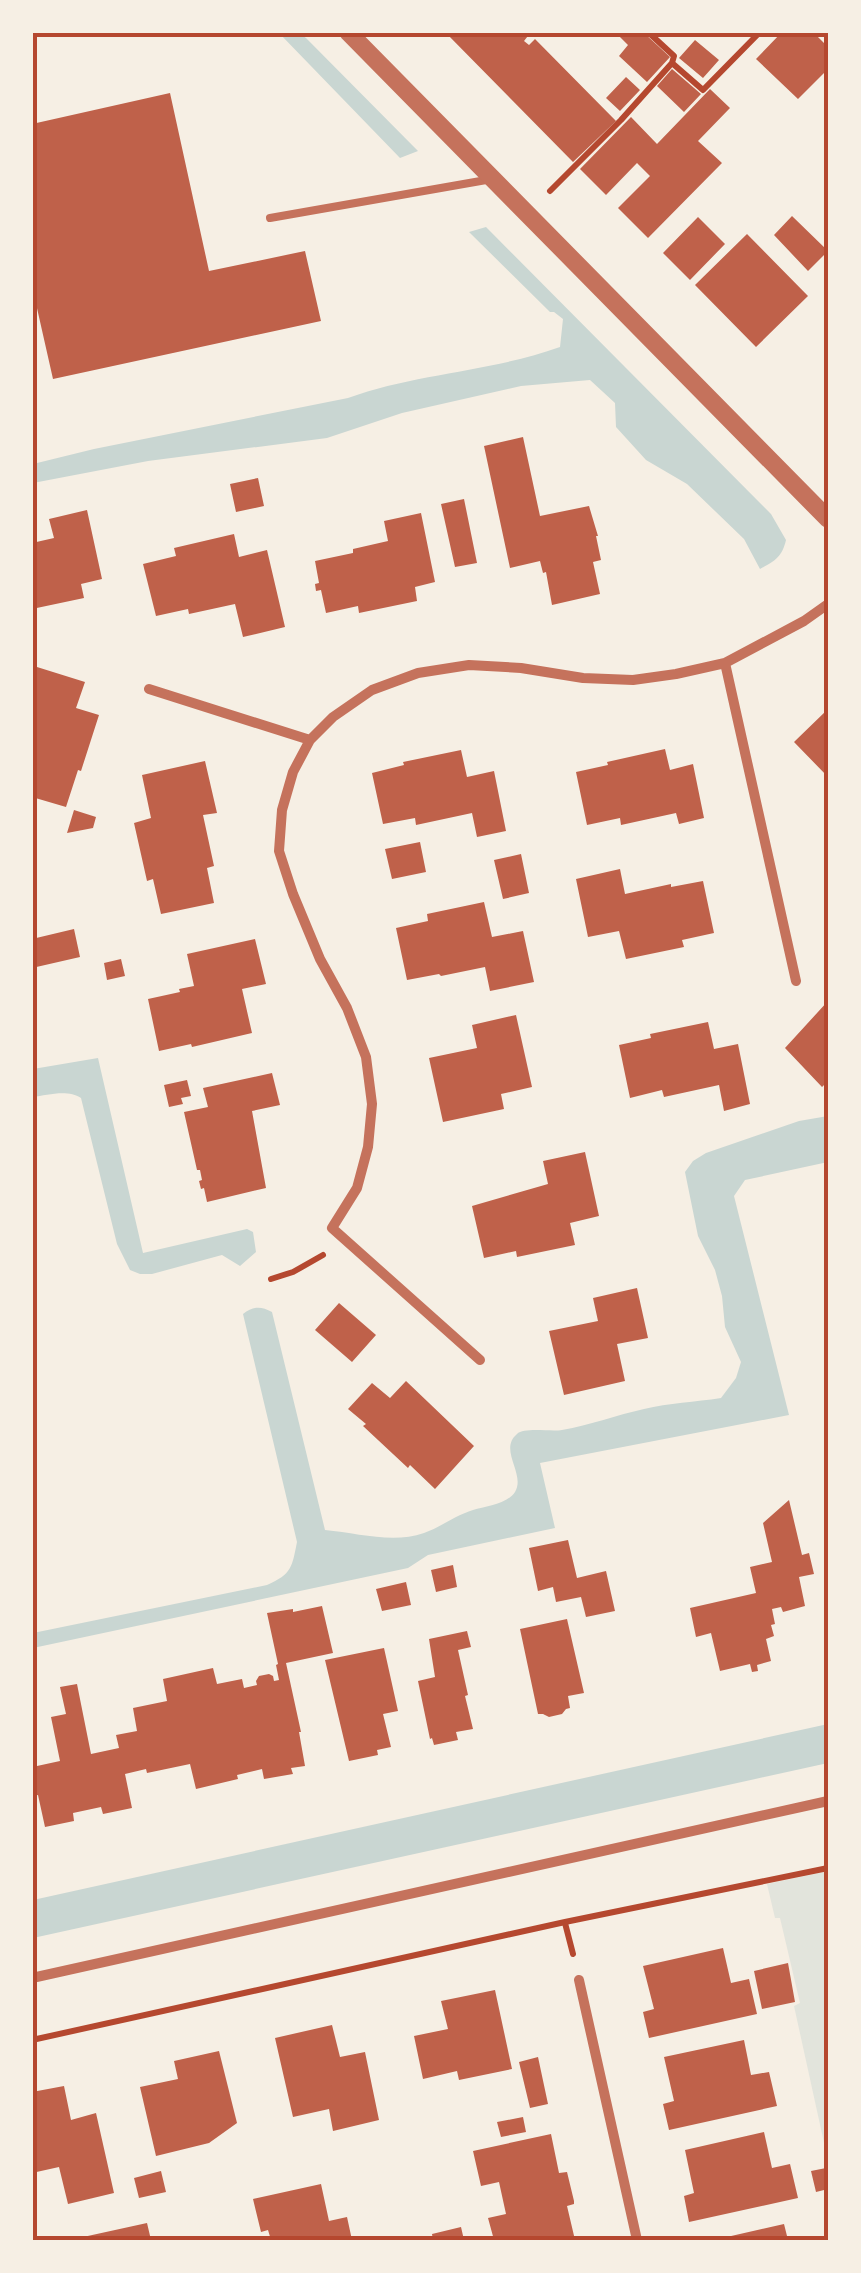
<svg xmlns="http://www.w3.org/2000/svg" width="861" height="2273" viewBox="0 0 861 2273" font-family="Manrope,sans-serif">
  <rect width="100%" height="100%" fill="#f6efe4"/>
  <!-- green -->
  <path fill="#e2e4dc" d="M 828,1871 L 828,2161 L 794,2006 L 800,2003 L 780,1918 L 775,1918 L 767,1884 Z"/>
  <!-- water -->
  <path fill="#c9d6d2" d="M 279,33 L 299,33 L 306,38 L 418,151 L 400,158 Z
    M 486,227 L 771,514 L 786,540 C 782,557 775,561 760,569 L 744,539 L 687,484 L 646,460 L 616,427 L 615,403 L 590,380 L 521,386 L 402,413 L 327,438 L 148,461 L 33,483 L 33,464 L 94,449 L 348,398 C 416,373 491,372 560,347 L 563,319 L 554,312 L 550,312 L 469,232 Z
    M 98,1058 L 143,1253 L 247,1229 L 253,1232 L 256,1252 L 240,1266 L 222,1255 L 152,1274 L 140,1274 L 130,1270 L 117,1244 L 81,1098 C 68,1089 47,1095 33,1097 L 33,1069 Z
    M 828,1116 L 828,1162 L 745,1180 L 734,1196 L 789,1415 L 540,1463 L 555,1528 L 428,1555 L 408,1568 L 33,1648 L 33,1633 L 267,1585 C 292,1574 292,1567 297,1542 L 243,1314 C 253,1306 261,1306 272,1312 L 325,1530 C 358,1533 393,1544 424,1533 C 441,1527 456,1515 473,1510 C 486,1506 507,1504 515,1492 C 526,1474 498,1450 517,1434 C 524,1427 551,1432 562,1430 C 590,1425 617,1415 644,1409 C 669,1403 695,1402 721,1398 L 736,1378 L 741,1362 L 725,1327 L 722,1296 L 715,1270 L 698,1236 L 685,1172 L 693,1161 L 706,1153 L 799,1121 Z
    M 828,1724 L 828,1763 L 33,1938 L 33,1900 Z"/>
  <!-- building -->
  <path fill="#bf614a" d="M 445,32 L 531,32 L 524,41 L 529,45 L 535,39 L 616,121 L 573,162 Z
    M 615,32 L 643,32 L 670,57 L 647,82 L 619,56 L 628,45 Z
    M 782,32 L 813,32 L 828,47 L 828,69 L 798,99 L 756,59 Z
    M 695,40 L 719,60 L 703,78 L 679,58 Z
    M 672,69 L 701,94 L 684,112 L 657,86 Z
    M 626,77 L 640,90 L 620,111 L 606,98 Z
    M 710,89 L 730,108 L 698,141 L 722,163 L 648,238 L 618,208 L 650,176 L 637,163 L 606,195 L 580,169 L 631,117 L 657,144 Z
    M 170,93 L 209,271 L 305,251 L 321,321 L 53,379 L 32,286 L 32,124 Z
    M 792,216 L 828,251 L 808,271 L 774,235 Z
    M 698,217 L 725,244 L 690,280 L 663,253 Z
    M 747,234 L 808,296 L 756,347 L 695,285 Z
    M 523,437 L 540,516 L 589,506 L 598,536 L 596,536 L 601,560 L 593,562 L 600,594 L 552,605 L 546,572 L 543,573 L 540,561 L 510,568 L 484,446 Z
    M 258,478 L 264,506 L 236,512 L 230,484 Z
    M 464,499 L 477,563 L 455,567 L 441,504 Z
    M 87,510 L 102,579 L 81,584 L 84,598 L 32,609 L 32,543 L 54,538 L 49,519 Z
    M 421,513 L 435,582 L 415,587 L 417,601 L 359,613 L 358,606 L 326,613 L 321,590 L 316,591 L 315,584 L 319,583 L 315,561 L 353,553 L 353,549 L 388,541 L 384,521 Z
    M 234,534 L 239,557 L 267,550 L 285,627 L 243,637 L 235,604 L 189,614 L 188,609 L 156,616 L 143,564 L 176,556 L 174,548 Z
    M 37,667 L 85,682 L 76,708 L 99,715 L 81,771 L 78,770 L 66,807 L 32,797 L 32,682 Z
    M 828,709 L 828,777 L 794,742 Z
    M 665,749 L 670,770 L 693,764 L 704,818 L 679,824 L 676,813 L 621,825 L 620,818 L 587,825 L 576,772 L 608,765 L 607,762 Z
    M 461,750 L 467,777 L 494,771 L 506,831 L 477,837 L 472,813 L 416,825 L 415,818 L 383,824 L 372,773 L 404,765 L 403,762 Z
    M 205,761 L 217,813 L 203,815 L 214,866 L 207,868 L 214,903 L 161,914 L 153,879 L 147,881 L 134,823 L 151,818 L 142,775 Z
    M 74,810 L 96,817 L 93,828 L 67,833 Z
    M 420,842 L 426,872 L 392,879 L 385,849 Z
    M 521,854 L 529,893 L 503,899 L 494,860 Z
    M 620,869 L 625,894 L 671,884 L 671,887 L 703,881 L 714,933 L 682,940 L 684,947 L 626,959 L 619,931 L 588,937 L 576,879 Z
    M 484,902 L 492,937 L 523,931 L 534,982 L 490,991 L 485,967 L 441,976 L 439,974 L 407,980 L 396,928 L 428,921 L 427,914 Z
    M 74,929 L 80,957 L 32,968 L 32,939 Z
    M 255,939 L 266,984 L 242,989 L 252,1033 L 192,1047 L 191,1044 L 159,1051 L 148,999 L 180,992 L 179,989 L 194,986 L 187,954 Z
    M 121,959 L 125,976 L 107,980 L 104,963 Z
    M 828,1001 L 828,1081 L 822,1087 L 785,1048 Z
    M 516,1015 L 532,1087 L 501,1094 L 504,1109 L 443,1122 L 429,1058 L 477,1048 L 472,1025 Z
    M 708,1022 L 714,1049 L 738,1044 L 750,1104 L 724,1111 L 719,1085 L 664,1097 L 662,1090 L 630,1098 L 619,1045 L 651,1038 L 650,1034 Z
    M 272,1073 L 280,1105 L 252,1111 L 266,1188 L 207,1202 L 204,1188 L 201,1189 L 199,1181 L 202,1180 L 200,1170 L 197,1170 L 184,1112 L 208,1107 L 203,1088 Z
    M 187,1080 L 191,1096 L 181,1098 L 183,1104 L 169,1107 L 164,1085 Z
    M 585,1152 L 599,1216 L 570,1223 L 575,1245 L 517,1257 L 516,1251 L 484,1258 L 472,1206 L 548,1184 L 543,1161 Z
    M 637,1288 L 648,1338 L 617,1344 L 625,1381 L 564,1395 L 549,1331 L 598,1321 L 593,1298 Z
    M 339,1303 L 376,1335 L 352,1362 L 315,1330 Z
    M 406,1381 L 474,1446 L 435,1489 L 410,1465 L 408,1468 L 363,1426 L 366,1424 L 348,1409 L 372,1383 L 390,1398 Z
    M 789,1500 L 802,1555 L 809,1553 L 814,1574 L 799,1577 L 805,1606 L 783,1612 L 781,1607 L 772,1609 L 775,1624 L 771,1625 L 774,1636 L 766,1639 L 771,1661 L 757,1665 L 758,1671 L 752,1672 L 750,1664 L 720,1671 L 711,1633 L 696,1637 L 690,1608 L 756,1593 L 750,1567 L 772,1562 L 763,1523 Z
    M 568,1540 L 577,1578 L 606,1571 L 615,1611 L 586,1617 L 581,1597 L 556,1602 L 553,1587 L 538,1591 L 529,1548 Z
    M 453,1565 L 457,1587 L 436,1592 L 431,1570 Z
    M 406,1582 L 411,1605 L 382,1611 L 376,1589 Z
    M 322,1606 L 333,1653 L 286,1663 L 301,1732 L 299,1732 L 305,1766 L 291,1768 L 293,1774 L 264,1779 L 262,1769 L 237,1775 L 238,1779 L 196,1789 L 190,1764 L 147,1773 L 146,1769 L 125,1774 L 132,1808 L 103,1814 L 101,1807 L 73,1813 L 74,1821 L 45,1827 L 38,1795 L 32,1796 L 32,1754 L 37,1766 L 60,1761 L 51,1717 L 66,1714 L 60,1687 L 77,1684 L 91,1754 L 119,1748 L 116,1735 L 137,1731 L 133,1708 L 167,1701 L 163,1679 L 213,1668 L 217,1684 L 242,1679 L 244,1688 L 257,1685 L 256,1681 L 259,1676 L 269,1674 L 273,1676 L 274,1681 L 279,1680 L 276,1665 L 278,1664 L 267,1613 L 293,1609 L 293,1612 Z
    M 567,1619 L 584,1693 L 568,1696 L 570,1708 L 566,1709 L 562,1714 L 549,1717 L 543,1714 L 538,1714 L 520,1629 Z
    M 467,1631 L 471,1647 L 458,1650 L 468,1695 L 465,1696 L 473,1729 L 456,1732 L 458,1740 L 434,1745 L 432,1738 L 430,1739 L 418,1681 L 435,1677 L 429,1639 Z
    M 384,1648 L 398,1711 L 383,1714 L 391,1747 L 377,1750 L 378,1755 L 349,1761 L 325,1660 Z
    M 723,1948 L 731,1983 L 749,1979 L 757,2014 L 649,2038 L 643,2012 L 654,2009 L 643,1966 Z
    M 788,1963 L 795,2002 L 762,2009 L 754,1971 Z
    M 495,1990 L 512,2069 L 459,2080 L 457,2071 L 423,2079 L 414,2036 L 448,2029 L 441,2001 Z
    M 332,2025 L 340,2057 L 365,2052 L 379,2120 L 333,2131 L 329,2109 L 293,2117 L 275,2038 Z
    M 744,2040 L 751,2075 L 769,2072 L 777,2106 L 669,2130 L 663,2104 L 674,2101 L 664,2057 Z
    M 219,2051 L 237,2123 L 209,2143 L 156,2156 L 140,2087 L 178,2079 L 174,2061 Z
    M 538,2057 L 548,2104 L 530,2108 L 519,2062 Z
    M 64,2086 L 71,2120 L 96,2113 L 114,2193 L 68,2204 L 59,2167 L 32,2173 L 32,2092 Z
    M 523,2117 L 526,2132 L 501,2137 L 497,2122 Z
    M 764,2132 L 772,2168 L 790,2164 L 798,2198 L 689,2222 L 684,2196 L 694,2193 L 685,2150 Z
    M 551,2134 L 559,2173 L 567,2172 L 574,2201 L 574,2204 L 567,2206 L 575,2240 L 494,2240 L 488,2218 L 506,2214 L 499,2182 L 481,2186 L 473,2151 Z
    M 826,2168 L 828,2189 L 816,2192 L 811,2171 Z
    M 161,2171 L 166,2192 L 139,2198 L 134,2178 Z
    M 321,2184 L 329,2221 L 347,2217 L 352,2240 L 271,2240 L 268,2230 L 261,2232 L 253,2199 Z
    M 147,2223 L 151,2240 L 74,2240 L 74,2239 Z
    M 784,2224 L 788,2240 L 718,2240 L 718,2239 Z
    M 461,2227 L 464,2240 L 433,2240 L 432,2234 Z"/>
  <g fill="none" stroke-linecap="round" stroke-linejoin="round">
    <!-- path -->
    <path stroke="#b5482f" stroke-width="6" d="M 648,32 L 674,56 L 672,63
      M 550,191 L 621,120 L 672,63 L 703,90 L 760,32
      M 271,1279 L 293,1272 L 323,1255
      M 565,1923 L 573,1954
      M 32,2040 L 565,1922 L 828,1868"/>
    <!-- service -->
    <path stroke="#c5725c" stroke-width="8" d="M 270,218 L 492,179"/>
    <!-- minor -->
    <path stroke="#c5725c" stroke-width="10" d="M 725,663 L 796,981
      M 149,689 L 310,740
      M 480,1360 L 332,1228 L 357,1188 L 368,1147 L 372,1104 L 366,1057 L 347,1008 L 320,959 L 293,894 L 279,851 L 282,810 L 293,772 L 310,740 L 333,717 L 372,690 L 418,673 L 469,665 L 521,668 L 583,678 L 633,680 L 676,674 L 725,663 L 804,621 L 828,604
      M 32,1978 L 828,1801
      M 579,1980 L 637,2240"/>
    <!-- tertiary -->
    <path stroke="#c5725c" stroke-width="18" d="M 348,32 L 828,519"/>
  </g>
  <!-- border -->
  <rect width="861" height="2273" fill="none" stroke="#f6efe4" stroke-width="70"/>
  <rect x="35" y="35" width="791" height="2203" fill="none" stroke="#b5482f" stroke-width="4"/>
</svg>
